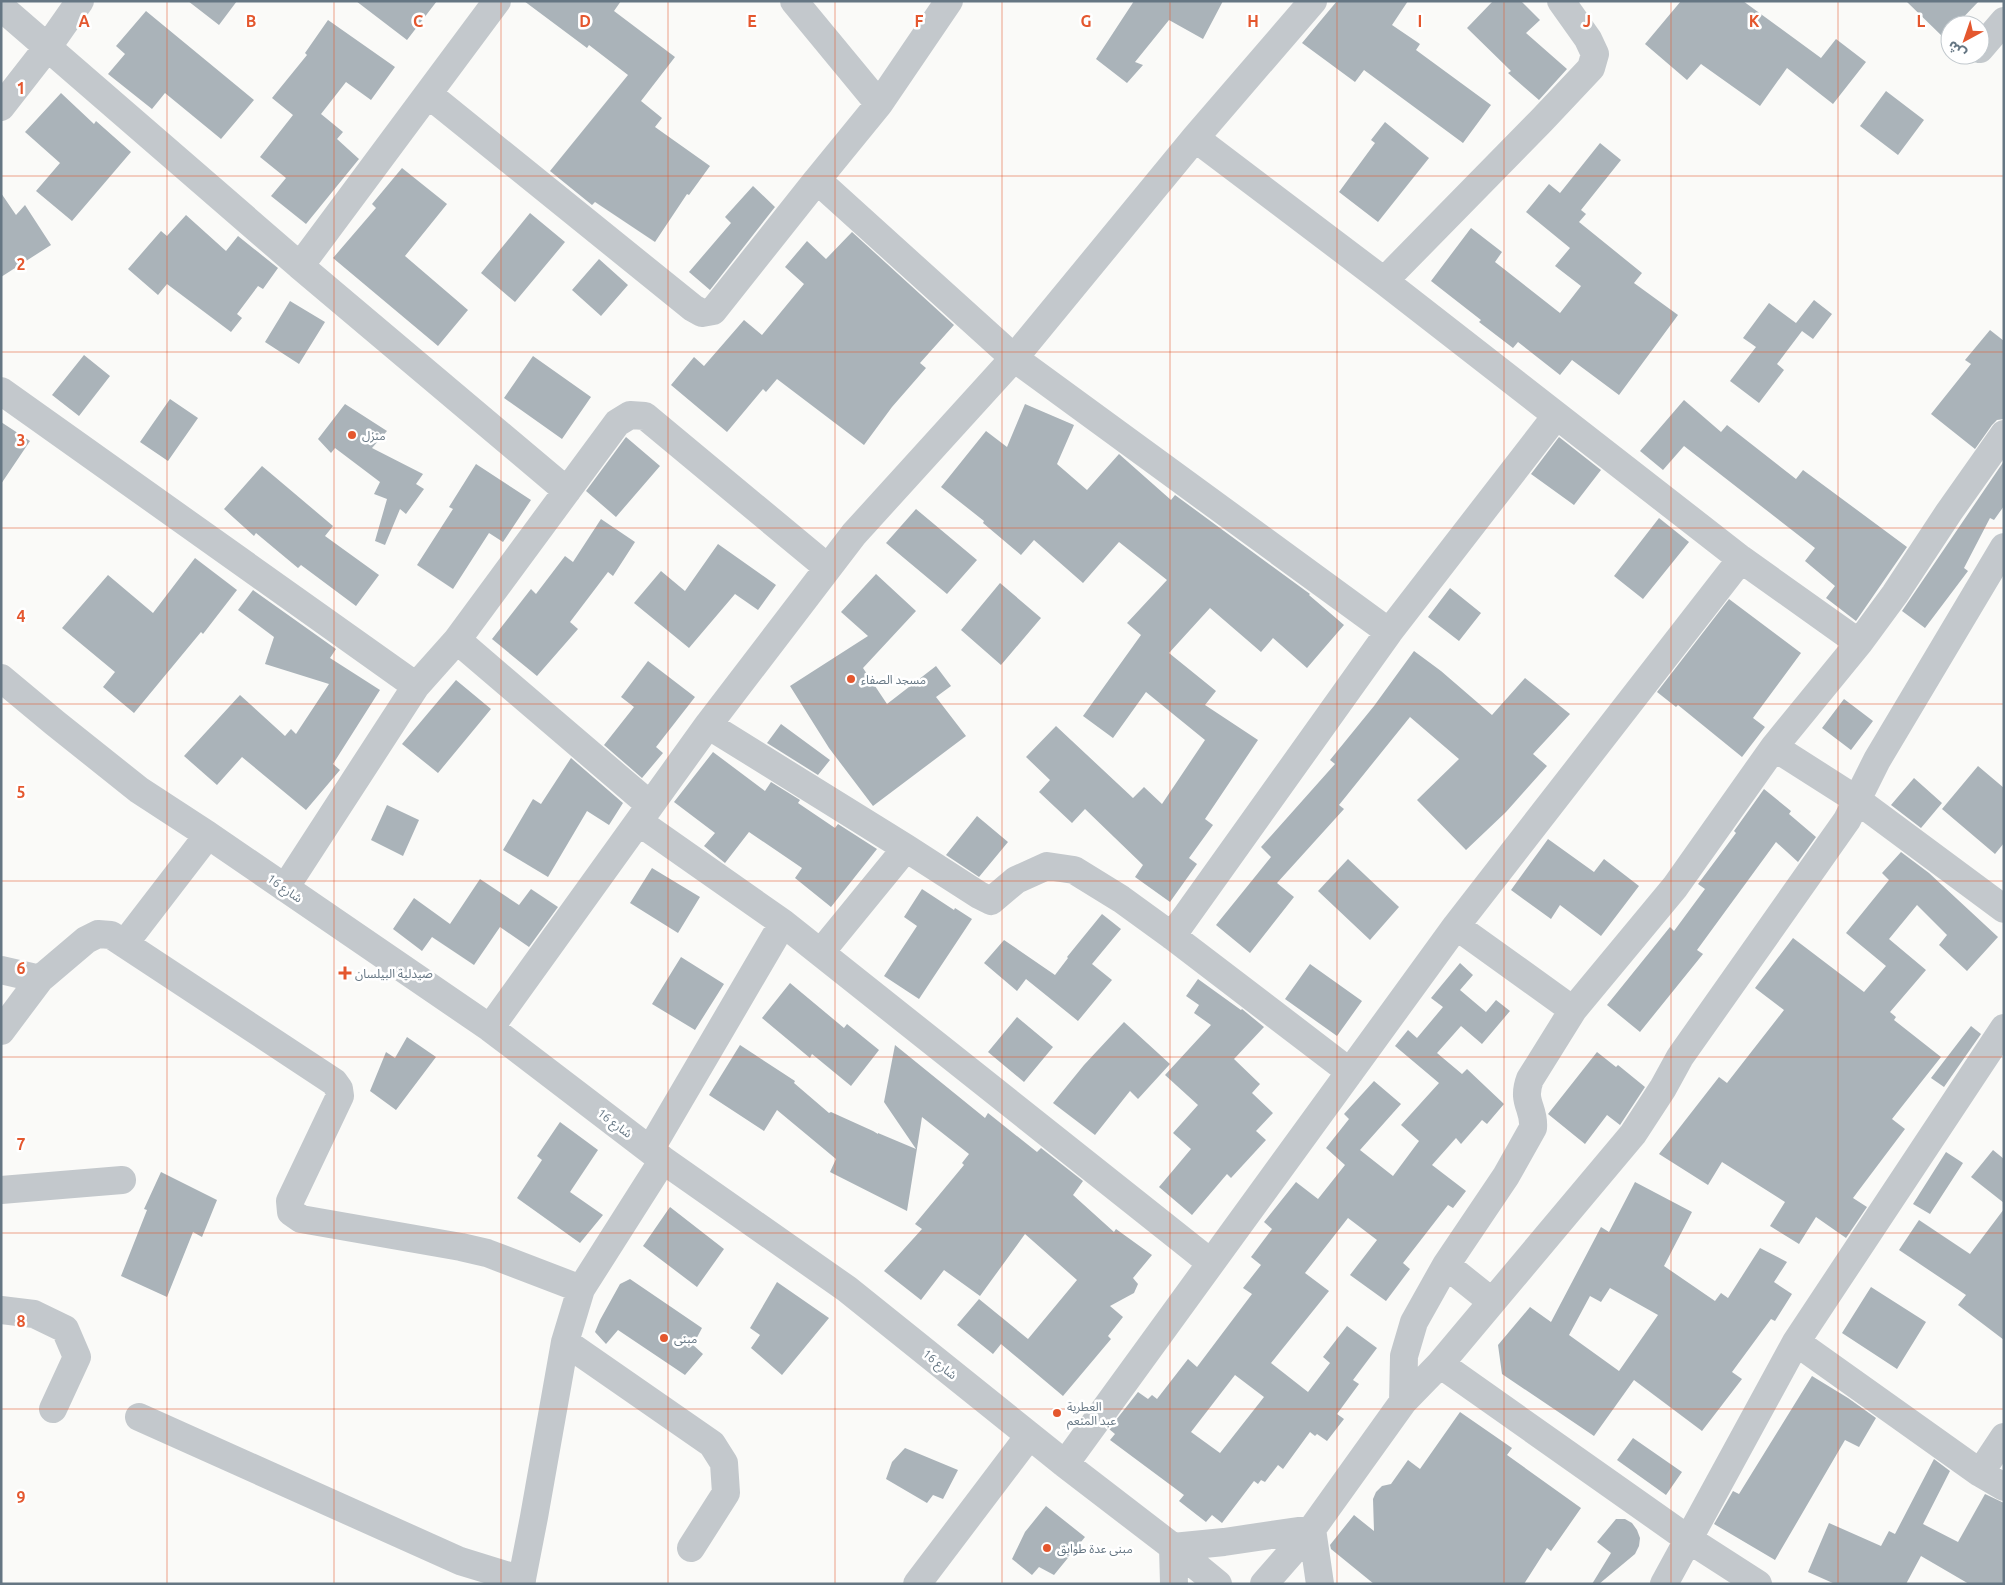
<svg xmlns="http://www.w3.org/2000/svg" width="2005" height="1585" viewBox="0 0 2005 1585" font-family="Ubuntu,'Noto Sans Arabic',sans-serif">
  <rect width="100%" height="100%" fill="#fafaf8"/>
  <!-- building -->
  <path fill="#aab3b9" fill-rule="evenodd" d="M 188,1 L 237,1 L 219,25 Z
    M 356,1 L 437,1 L 407,40 Z
    M 524,1 L 621,1 L 614,11 L 675,57 L 641,101 L 662,118 L 655,127 L 710,166 L 689,195 L 687,194 L 655,242 L 595,202 L 592,205 L 550,171 L 628,75 L 589,45 L 587,48 Z
    M 1134,1 L 1223,1 L 1203,39 L 1169,20 L 1135,62 L 1143,65 L 1127,83 L 1096,59 Z
    M 1337,1 L 1408,1 L 1392,25 L 1420,44 L 1416,50 L 1491,105 L 1463,143 L 1364,70 L 1355,82 L 1302,43 Z
    M 1493,1 L 1521,1 L 1540,20 L 1526,33 L 1567,69 L 1539,100 L 1508,73 L 1511,71 L 1467,28 Z
    M 1681,1 L 1743,1 L 1821,58 L 1836,39 L 1866,62 L 1833,104 L 1787,68 L 1760,106 L 1701,64 L 1687,80 L 1645,44 Z
    M 1906,1 L 1979,1 L 1956,25 L 1950,25 L 1950,31 L 1944,38 Z
    M 146,11 L 254,100 L 221,139 L 165,93 L 152,109 L 108,74 L 125,54 L 116,46 Z
    M 328,20 L 395,67 L 371,100 L 346,82 L 321,114 L 343,132 L 337,139 L 359,159 L 306,224 L 271,196 L 286,178 L 260,157 L 293,115 L 272,98 L 307,55 L 305,53 Z
    M 1886,91 L 1924,120 L 1898,155 L 1860,126 Z
    M 61,93 L 94,124 L 96,121 L 131,152 L 72,221 L 36,191 L 60,163 L 25,132 Z
    M 1385,122 L 1429,158 L 1378,222 L 1339,192 L 1375,143 L 1371,140 Z
    M 1600,143 L 1621,160 L 1581,210 L 1586,214 L 1579,222 L 1642,273 L 1634,283 L 1678,315 L 1619,395 L 1572,360 L 1560,375 L 1518,342 L 1513,348 L 1479,322 L 1481,320 L 1431,281 L 1471,228 L 1502,252 L 1495,262 L 1560,313 L 1581,286 L 1555,266 L 1570,248 L 1526,212 L 1549,184 L 1560,193 Z
    M 402,168 L 447,204 L 405,256 L 468,310 L 438,346 L 333,258 L 376,208 L 372,204 Z
    M 753,186 L 775,207 L 710,290 L 689,272 L 731,223 L 725,217 Z
    M 1,193 L 16,215 L 25,205 L 51,245 L 1,277 Z
    M 530,213 L 565,242 L 515,302 L 481,273 Z
    M 186,215 L 226,251 L 238,236 L 278,268 L 263,289 L 258,286 L 237,314 L 242,318 L 231,332 L 167,284 L 158,295 L 128,269 L 161,231 L 167,236 Z
    M 852,232 L 954,325 L 920,363 L 926,368 L 892,407 L 864,445 L 777,379 L 766,392 L 763,389 L 727,432 L 671,385 L 694,357 L 704,366 L 744,320 L 762,335 L 804,284 L 785,267 L 807,241 L 826,259 Z
    M 599,259 L 628,285 L 601,316 L 572,290 Z
    M 1814,300 L 1832,314 L 1813,339 L 1802,331 L 1777,364 L 1784,370 L 1759,403 L 1730,381 L 1756,347 L 1743,338 L 1769,303 L 1796,323 Z
    M 290,301 L 325,322 L 299,364 L 265,342 Z
    M 1990,330 L 2004,341 L 2004,419 L 1997,420 L 1992,425 L 1975,449 L 1931,414 L 1971,364 L 1965,360 Z
    M 84,355 L 110,376 L 79,416 L 52,395 Z
    M 533,356 L 591,397 L 562,439 L 504,398 Z
    M 170,399 L 198,418 L 168,461 L 140,442 Z
    M 1684,400 L 1721,432 L 1727,425 L 1796,479 L 1803,470 L 1907,547 L 1856,621 L 1826,598 L 1835,586 L 1805,561 L 1815,548 L 1684,446 L 1663,470 L 1640,451 Z
    M 345,404 L 387,431 L 372,448 L 423,474 L 416,484 L 424,489 L 406,514 L 400,509 L 385,545 L 375,541 L 387,499 L 374,494 L 380,482 L 335,448 L 331,453 L 318,439 Z
    M 1025,404 L 1074,425 L 1057,464 L 1087,490 L 1119,454 L 1171,500 L 1175,495 L 1310,594 L 1309,595 L 1344,625 L 1307,668 L 1273,638 L 1261,652 L 1210,608 L 1169,653 L 1216,691 L 1205,705 L 1258,740 L 1205,819 L 1213,825 L 1189,858 L 1197,864 L 1170,902 L 1135,877 L 1143,865 L 1085,809 L 1072,823 L 1039,792 L 1050,780 L 1026,757 L 1056,726 L 1133,798 L 1144,787 L 1162,804 L 1205,740 L 1146,692 L 1113,738 L 1083,716 L 1141,635 L 1127,623 L 1167,580 L 1119,542 L 1083,583 L 1034,540 L 1021,555 L 983,523 L 984,521 L 941,487 L 986,431 L 1007,447 Z
    M 1,422 L 30,441 L 1,484 Z
    M 626,437 L 660,466 L 616,517 L 586,491 Z
    M 1559,437 L 1601,470 L 1574,505 L 1531,474 Z
    M 2004,461 L 2004,506 L 1994,520 L 1990,518 L 1964,568 L 1968,571 L 1925,628 L 1902,611 Z
    M 476,464 L 531,500 L 503,542 L 489,533 L 453,589 L 417,565 L 453,509 L 449,507 Z
    M 262,466 L 333,526 L 325,536 L 379,575 L 356,606 L 301,565 L 298,568 L 256,533 L 254,536 L 224,509 Z
    M 916,509 L 977,560 L 947,594 L 886,543 Z
    M 1659,518 L 1689,542 L 1643,599 L 1614,576 Z
    M 601,519 L 635,542 L 613,576 L 608,572 L 570,622 L 578,629 L 537,676 L 492,639 L 531,589 L 536,594 L 565,556 L 573,562 Z
    M 718,544 L 776,585 L 758,610 L 735,594 L 689,648 L 634,603 L 661,571 L 685,591 Z
    M 195,558 L 237,590 L 203,634 L 201,632 L 134,713 L 103,687 L 115,672 L 62,628 L 108,575 L 153,613 Z
    M 876,574 L 916,611 L 863,668 L 887,704 L 936,666 L 951,686 L 936,697 L 966,736 L 873,806 L 829,748 L 790,686 L 868,636 L 841,612 Z
    M 1000,583 L 1041,618 L 1001,665 L 961,630 Z
    M 1450,588 L 1481,613 L 1459,641 L 1428,617 Z
    M 253,590 L 336,649 L 330,658 L 380,690 L 333,764 L 340,770 L 306,810 L 242,757 L 217,785 L 184,756 L 240,695 L 285,736 L 291,729 L 296,734 L 329,684 L 265,664 L 274,637 L 238,610 Z
    M 1729,599 L 1801,653 L 1753,718 L 1765,727 L 1742,757 L 1678,705 L 1676,707 L 1657,692 Z
    M 1414,651 L 1441,671 L 1492,715 L 1525,678 L 1570,714 L 1533,754 L 1547,766 L 1506,812 L 1466,850 L 1417,800 L 1459,759 L 1410,717 L 1339,805 L 1344,809 L 1277,883 L 1294,897 L 1250,953 L 1216,925 L 1271,857 L 1261,847 L 1335,764 L 1330,760 L 1374,706 Z
    M 648,661 L 695,697 L 656,747 L 663,753 L 642,778 L 604,745 L 634,707 L 621,697 Z
    M 456,680 L 491,709 L 438,773 L 402,744 Z
    M 1844,699 L 1873,721 L 1851,750 L 1822,728 Z
    M 781,724 L 830,760 L 818,775 L 767,743 Z
    M 713,752 L 765,791 L 771,782 L 800,800 L 798,803 L 835,828 L 838,824 L 877,849 L 831,907 L 795,878 L 802,868 L 749,832 L 725,863 L 704,846 L 715,833 L 674,802 Z
    M 571,758 L 623,803 L 609,825 L 587,811 L 548,877 L 503,850 L 533,799 L 541,804 Z
    M 1978,766 L 2004,788 L 2004,843 L 1995,854 L 1942,809 Z
    M 1914,778 L 1942,803 L 1921,828 L 1891,805 Z
    M 1764,789 L 1791,811 L 1789,814 L 1816,837 L 1798,862 L 1776,842 L 1697,950 L 1703,954 L 1640,1032 L 1607,1005 L 1670,927 L 1674,931 L 1705,889 L 1698,884 L 1736,833 L 1734,831 Z
    M 387,805 L 419,820 L 403,856 L 371,840 Z
    M 977,816 L 1008,842 L 979,877 L 946,855 Z
    M 1548,839 L 1594,872 L 1604,859 L 1639,886 L 1601,936 L 1560,905 L 1551,919 L 1511,890 Z
    M 1901,852 L 1929,873 L 1998,937 L 1967,971 L 1939,945 L 1947,935 L 1917,905 L 1889,939 L 1926,970 L 1890,1012 L 1896,1017 L 1894,1020 L 1941,1057 L 1892,1119 L 1905,1129 L 1853,1198 L 1867,1207 L 1846,1238 L 1816,1217 L 1799,1244 L 1770,1226 L 1785,1202 L 1722,1162 L 1708,1185 L 1659,1154 L 1719,1077 L 1727,1083 L 1784,1010 L 1755,988 L 1793,938 L 1864,992 L 1886,966 L 1846,933 L 1889,880 L 1882,873 Z
    M 1348,859 L 1399,907 L 1370,940 L 1318,891 Z
    M 652,868 L 700,897 L 678,933 L 630,903 Z
    M 480,879 L 519,905 L 531,889 L 558,907 L 529,947 L 500,927 L 474,965 L 432,937 L 422,951 L 393,929 L 414,898 L 450,924 Z
    M 922,889 L 954,910 L 955,908 L 972,919 L 919,999 L 884,976 L 917,926 L 904,917 Z
    M 1102,914 L 1121,929 L 1092,964 L 1112,980 L 1078,1021 L 1026,979 L 1017,991 L 984,963 L 1004,940 L 1055,975 L 1068,958 L 1067,957 Z
    M 681,957 L 724,984 L 695,1030 L 652,1004 Z
    M 1460,963 L 1473,975 L 1460,990 L 1486,1012 L 1496,1000 L 1510,1011 L 1482,1044 L 1461,1026 L 1437,1053 L 1462,1074 L 1467,1069 L 1504,1104 L 1487,1124 L 1482,1120 L 1461,1144 L 1456,1138 L 1432,1165 L 1466,1191 L 1453,1208 L 1448,1205 L 1403,1263 L 1410,1269 L 1386,1301 L 1350,1275 L 1377,1240 L 1348,1218 L 1305,1273 L 1329,1291 L 1271,1363 L 1308,1392 L 1330,1363 L 1323,1357 L 1347,1326 L 1377,1348 L 1353,1380 L 1359,1384 L 1337,1414 L 1344,1419 L 1327,1441 L 1317,1434 L 1315,1436 L 1310,1432 L 1283,1469 L 1278,1465 L 1265,1482 L 1261,1480 L 1258,1484 L 1254,1481 L 1222,1523 L 1212,1515 L 1206,1522 L 1179,1501 L 1184,1495 L 1110,1440 L 1115,1434 L 1109,1429 L 1138,1392 L 1148,1399 L 1152,1395 L 1157,1399 L 1188,1359 L 1197,1367 L 1252,1294 L 1243,1288 L 1261,1265 L 1251,1257 L 1272,1229 L 1264,1222 L 1296,1182 L 1318,1199 L 1345,1165 L 1326,1148 L 1349,1119 L 1344,1114 L 1374,1081 L 1401,1104 L 1360,1150 L 1393,1176 L 1419,1141 L 1401,1125 L 1439,1083 L 1395,1046 L 1408,1030 L 1417,1038 L 1443,1007 L 1431,998 ZM 1235,1375 L 1264,1397 L 1220,1453 L 1191,1432 Z
    M 1310,964 L 1362,1001 L 1337,1036 L 1285,999 Z
    M 1198,979 L 1241,1010 L 1242,1009 L 1264,1027 L 1234,1059 L 1260,1084 L 1252,1093 L 1273,1113 L 1256,1131 L 1266,1140 L 1231,1178 L 1227,1174 L 1192,1215 L 1159,1187 L 1191,1149 L 1173,1133 L 1198,1105 L 1165,1075 L 1211,1025 L 1194,1013 L 1199,1005 L 1186,996 Z
    M 790,983 L 844,1028 L 847,1024 L 879,1050 L 851,1086 L 812,1054 L 810,1058 L 762,1018 Z
    M 1017,1017 L 1053,1047 L 1024,1082 L 988,1052 Z
    M 1124,1022 L 1170,1064 L 1138,1099 L 1130,1091 L 1095,1135 L 1053,1103 L 1084,1065 Z
    M 1971,1026 L 1981,1034 L 1944,1087 L 1931,1078 Z
    M 407,1037 L 436,1057 L 396,1110 L 370,1091 L 386,1052 L 395,1058 Z
    M 740,1045 L 795,1081 L 794,1083 L 829,1113 L 831,1112 L 873,1131 L 878,1134 L 878,1133 L 916,1149 L 884,1102 L 895,1045 L 985,1118 L 988,1113 L 1037,1152 L 1041,1148 L 1083,1181 L 1073,1195 L 1114,1232 L 1116,1229 L 1152,1255 L 1133,1278 L 1138,1284 L 1134,1293 L 1110,1306 L 1123,1317 L 1108,1336 L 1111,1339 L 1063,1396 L 1001,1344 L 993,1354 L 957,1325 L 979,1299 L 1028,1339 L 1077,1280 L 1025,1234 L 980,1296 L 944,1270 L 921,1300 L 884,1271 L 922,1229 L 915,1224 L 964,1165 L 962,1163 L 969,1154 L 922,1117 L 907,1211 L 830,1172 L 836,1159 L 777,1110 L 764,1131 L 709,1095 Z
    M 1597,1052 L 1616,1067 L 1618,1065 L 1645,1087 L 1620,1125 L 1607,1115 L 1585,1144 L 1548,1114 Z
    M 560,1122 L 598,1150 L 570,1192 L 603,1215 L 580,1243 L 517,1198 L 542,1160 L 537,1156 Z
    M 1993,1150 L 2004,1159 L 2004,1203 L 1971,1177 Z
    M 1946,1152 L 1963,1163 L 1930,1214 L 1913,1204 Z
    M 161,1172 L 217,1200 L 202,1237 L 193,1232 L 167,1297 L 121,1276 L 147,1210 L 144,1209 Z
    M 1635,1182 L 1692,1212 L 1664,1266 L 1715,1301 L 1721,1293 L 1728,1298 L 1760,1248 L 1787,1262 L 1774,1282 L 1792,1294 L 1775,1321 L 1771,1319 L 1732,1372 L 1742,1379 L 1702,1431 L 1634,1380 L 1594,1436 L 1502,1374 L 1498,1345 L 1530,1307 L 1551,1322 L 1601,1227 L 1609,1232 ZM 1610,1288 L 1658,1315 L 1619,1371 L 1569,1335 L 1590,1296 L 1601,1302 Z
    M 670,1207 L 724,1249 L 697,1287 L 643,1246 Z
    M 2004,1209 L 2004,1340 L 1958,1305 L 1966,1295 L 1899,1250 L 1919,1220 L 1970,1254 Z
    M 630,1279 L 702,1328 L 693,1345 L 703,1354 L 685,1375 L 618,1330 L 606,1344 L 595,1332 L 600,1320 L 620,1284 Z
    M 777,1282 L 829,1318 L 782,1375 L 751,1348 L 760,1335 L 750,1328 Z
    M 1871,1287 L 1926,1322 L 1897,1369 L 1842,1333 Z
    M 1812,1376 L 1848,1398 L 1876,1418 L 1859,1447 L 1845,1440 L 1775,1560 L 1714,1524 L 1733,1491 L 1739,1494 Z
    M 1460,1412 L 1512,1448 L 1507,1455 L 1581,1508 L 1551,1551 L 1547,1548 L 1524,1584 L 1374,1584 L 1331,1549 L 1330,1545 L 1354,1515 L 1374,1531 L 1373,1499 L 1376,1492 L 1382,1486 L 1391,1484 L 1408,1460 L 1420,1469 Z
    M 1633,1438 L 1682,1472 L 1666,1495 L 1617,1460 Z
    M 905,1448 L 958,1470 L 943,1499 L 933,1495 L 927,1503 L 886,1479 L 892,1462 Z
    M 1934,1459 L 1950,1471 L 1923,1524 L 1958,1542 L 1985,1494 L 2004,1503 L 2004,1584 L 1969,1584 L 1921,1556 L 1906,1584 L 1835,1584 L 1808,1572 L 1829,1523 L 1881,1546 L 1889,1531 L 1895,1534 Z
    M 1046,1506 L 1085,1537 L 1054,1575 L 1039,1567 L 1032,1575 L 1012,1559 L 1025,1532 Z
    M 1616,1519 L 1625,1519 L 1632,1523 L 1637,1530 L 1640,1538 L 1639,1546 L 1635,1554 L 1599,1584 L 1592,1584 L 1611,1553 L 1597,1542 Z"/>
  <g fill="none" stroke-linecap="round" stroke-linejoin="round">
    <!-- minor -->
    <path stroke="#c3c8cc" stroke-width="28" d="M 794,1 L 879,104 L 817,180 L 1014,358 L 1389,632
      M 1,7 L 300,266 L 497,1
      M 1980,49 L 2004,21
      M 428,94 L 693,308 L 702,313 L 713,311 L 817,180
      M 879,104 L 949,1
      M 1,107 L 47,48 L 80,1
      M 1195,138 L 1384,281 L 1741,559 L 1859,643
      M 300,266 L 567,491
      M 1384,281 L 1541,121 L 1591,68 L 1595,54 L 1588,39 L 1561,1
      M 1,391 L 416,686 L 457,640 L 650,805
      M 457,640 L 617,423 L 630,415 L 645,416 L 828,568
      M 1,678 L 55,723 L 139,790 L 208,835 L 490,1028 L 663,1160 L 847,1289 L 1065,1464 L 1173,1547 L 1218,1584
      M 708,725 L 906,848 L 979,895 L 991,901 L 1016,880 L 1047,866 L 1074,870 L 1121,899 L 1172,936 L 1350,1072
      M 1774,747 L 1857,800 L 2004,909
      M 639,822 L 783,923 L 1211,1263
      M 285,888 L 416,686
      M 1456,926 L 1741,559
      M 1172,936 L 1389,632 L 1556,416
      M 125,943 L 208,835
      M 821,952 L 906,848
      M 1,970 L 40,979 L 86,940 L 98,934 L 111,935 L 334,1082 L 339,1089 L 340,1096 L 290,1201 L 291,1212 L 301,1219 L 461,1247 L 487,1253 L 581,1289
      M 490,1028 L 708,725 L 854,534 L 1014,358 L 1195,138 L 1313,1
      M 1,1031 L 40,979
      M 650,1150 L 783,923
      M 1,1190 L 122,1180
      M 1446,1265 L 1491,1301
      M 1,1310 L 34,1314 L 65,1329 L 77,1357 L 53,1409
      M 565,1342 L 712,1444 L 724,1463 L 726,1493 L 691,1548
      M 1796,1342 L 1980,1473 L 2004,1487
      M 1440,1364 L 1688,1539 L 1758,1584
      M 1403,1402 L 1404,1356 L 1414,1322 L 1446,1265 L 1506,1176 L 1533,1128 C 1535,1108 1521,1103 1530,1079 L 1573,1010 L 1675,887 L 1774,747 L 1859,643 L 1895,594 L 1949,512 L 2004,434
      M 139,1417 L 460,1561 L 522,1580
      M 1065,1464 L 1456,926 L 1573,1010
      M 1980,1473 L 2004,1437
      M 521,1584 L 534,1517 L 565,1342 L 581,1289 L 663,1160
      M 917,1584 L 1029,1436
      M 1174,1584 L 1173,1547 L 1224,1542 L 1312,1529 L 1320,1584
      M 1264,1584 L 1312,1529 L 1403,1402 L 1440,1364 L 1633,1134 L 1663,1088 L 1680,1057 L 1847,820 L 1877,760 L 2004,547
      M 1664,1584 L 1796,1342 L 2004,1028"/>
  </g>
  <!-- grid -->
  <path fill="none" stroke="#e4572e" stroke-width="1" stroke-opacity="0.55" d="M 167,1 L 167,1584M 334,1 L 334,1584M 501,1 L 501,1584M 668,1 L 668,1584M 835,1 L 835,1584M 1002,1 L 1002,1584M 1170,1 L 1170,1584M 1337,1 L 1337,1584M 1504,1 L 1504,1584M 1671,1 L 1671,1584M 1838,1 L 1838,1584M 1,176 L 2004,176M 1,352 L 2004,352M 1,528 L 2004,528M 1,704 L 2004,704M 1,881 L 2004,881M 1,1057 L 2004,1057M 1,1233 L 2004,1233M 1,1409 L 2004,1409"/>
  <!-- markers -->
  <g fill="#e4572e" stroke="#fff" stroke-width="2">
    <circle cx="352" cy="435" r="5"/>
    <circle cx="851" cy="679" r="5"/>
    <path d="M342.5 965.5h5v5h5v5h-5v5h-5v-5h-5v-5h5z"/>
    <circle cx="664" cy="1338" r="5"/>
    <circle cx="1057" cy="1413" r="5"/>
    <circle cx="1047" cy="1548" r="5"/>
  </g>
  <g text-anchor="middle" dominant-baseline="central" stroke-width="5" stroke-linejoin="round" paint-order="stroke">
    <!-- poi labels -->
    <g font-size="12" fill="#657683" stroke="#fff" text-anchor="start">
      <text x="362" y="435">منزل</text>
      <text x="861" y="679">مسجد الصفاء</text>
      <text x="355" y="973">صيدلية البيلسان</text>
      <text x="674" y="1338">مبنى</text>
      <text x="1067" y="1406">العطرية<tspan x="1067" dy="14">عبد المنعم</tspan></text>
      <text x="1057" y="1548">مبنى عدة طوابق</text>
    </g>
    <!-- street labels -->
    <g font-size="12" fill="#657683" stroke="#fff">
      <text transform="translate(285 888) rotate(35)">شارع 16</text>
      <text transform="translate(615 1123) rotate(37)">شارع 16</text>
      <text transform="translate(940 1364) rotate(39)">شارع 16</text>
    </g>
  </g>
  <g font-size="16" text-anchor="middle" font-weight="bold" fill="#e4572e" stroke="#fff" stroke-width="5" stroke-linejoin="round" paint-order="stroke">
    <text x="84" y="27">A</text>
    <text x="251" y="27">B</text>
    <text x="418" y="27">C</text>
    <text x="585" y="27">D</text>
    <text x="752" y="27">E</text>
    <text x="919" y="27">F</text>
    <text x="1086" y="27">G</text>
    <text x="1253" y="27">H</text>
    <text x="1420" y="27">I</text>
    <text x="1587" y="27">J</text>
    <text x="1754" y="27">K</text>
    <text x="1921" y="27">L</text>
    <text x="21" y="94">1</text>
    <text x="21" y="270">2</text>
    <text x="21" y="446">3</text>
    <text x="21" y="622">4</text>
    <text x="21" y="798">5</text>
    <text x="21" y="974">6</text>
    <text x="21" y="1150">7</text>
    <text x="21" y="1327">8</text>
    <text x="21" y="1503">9</text>
  </g>
  <!-- border -->
  <rect width="2005" height="1585" fill="none" stroke="#657683" stroke-width="5"/>
  <!-- north arrow -->
  <g transform="translate(1965 40) rotate(220)"><circle r="24" fill="#ffffff" stroke="#c1c8cd"/>
  <path d="M0-4L9 19L0 12L-9 19Z" fill="#e4572e"/>
  <text y="-8" font-size="14" font-weight="bold" text-anchor="middle" fill="#657683">ش</text>
  </g>
</svg>
